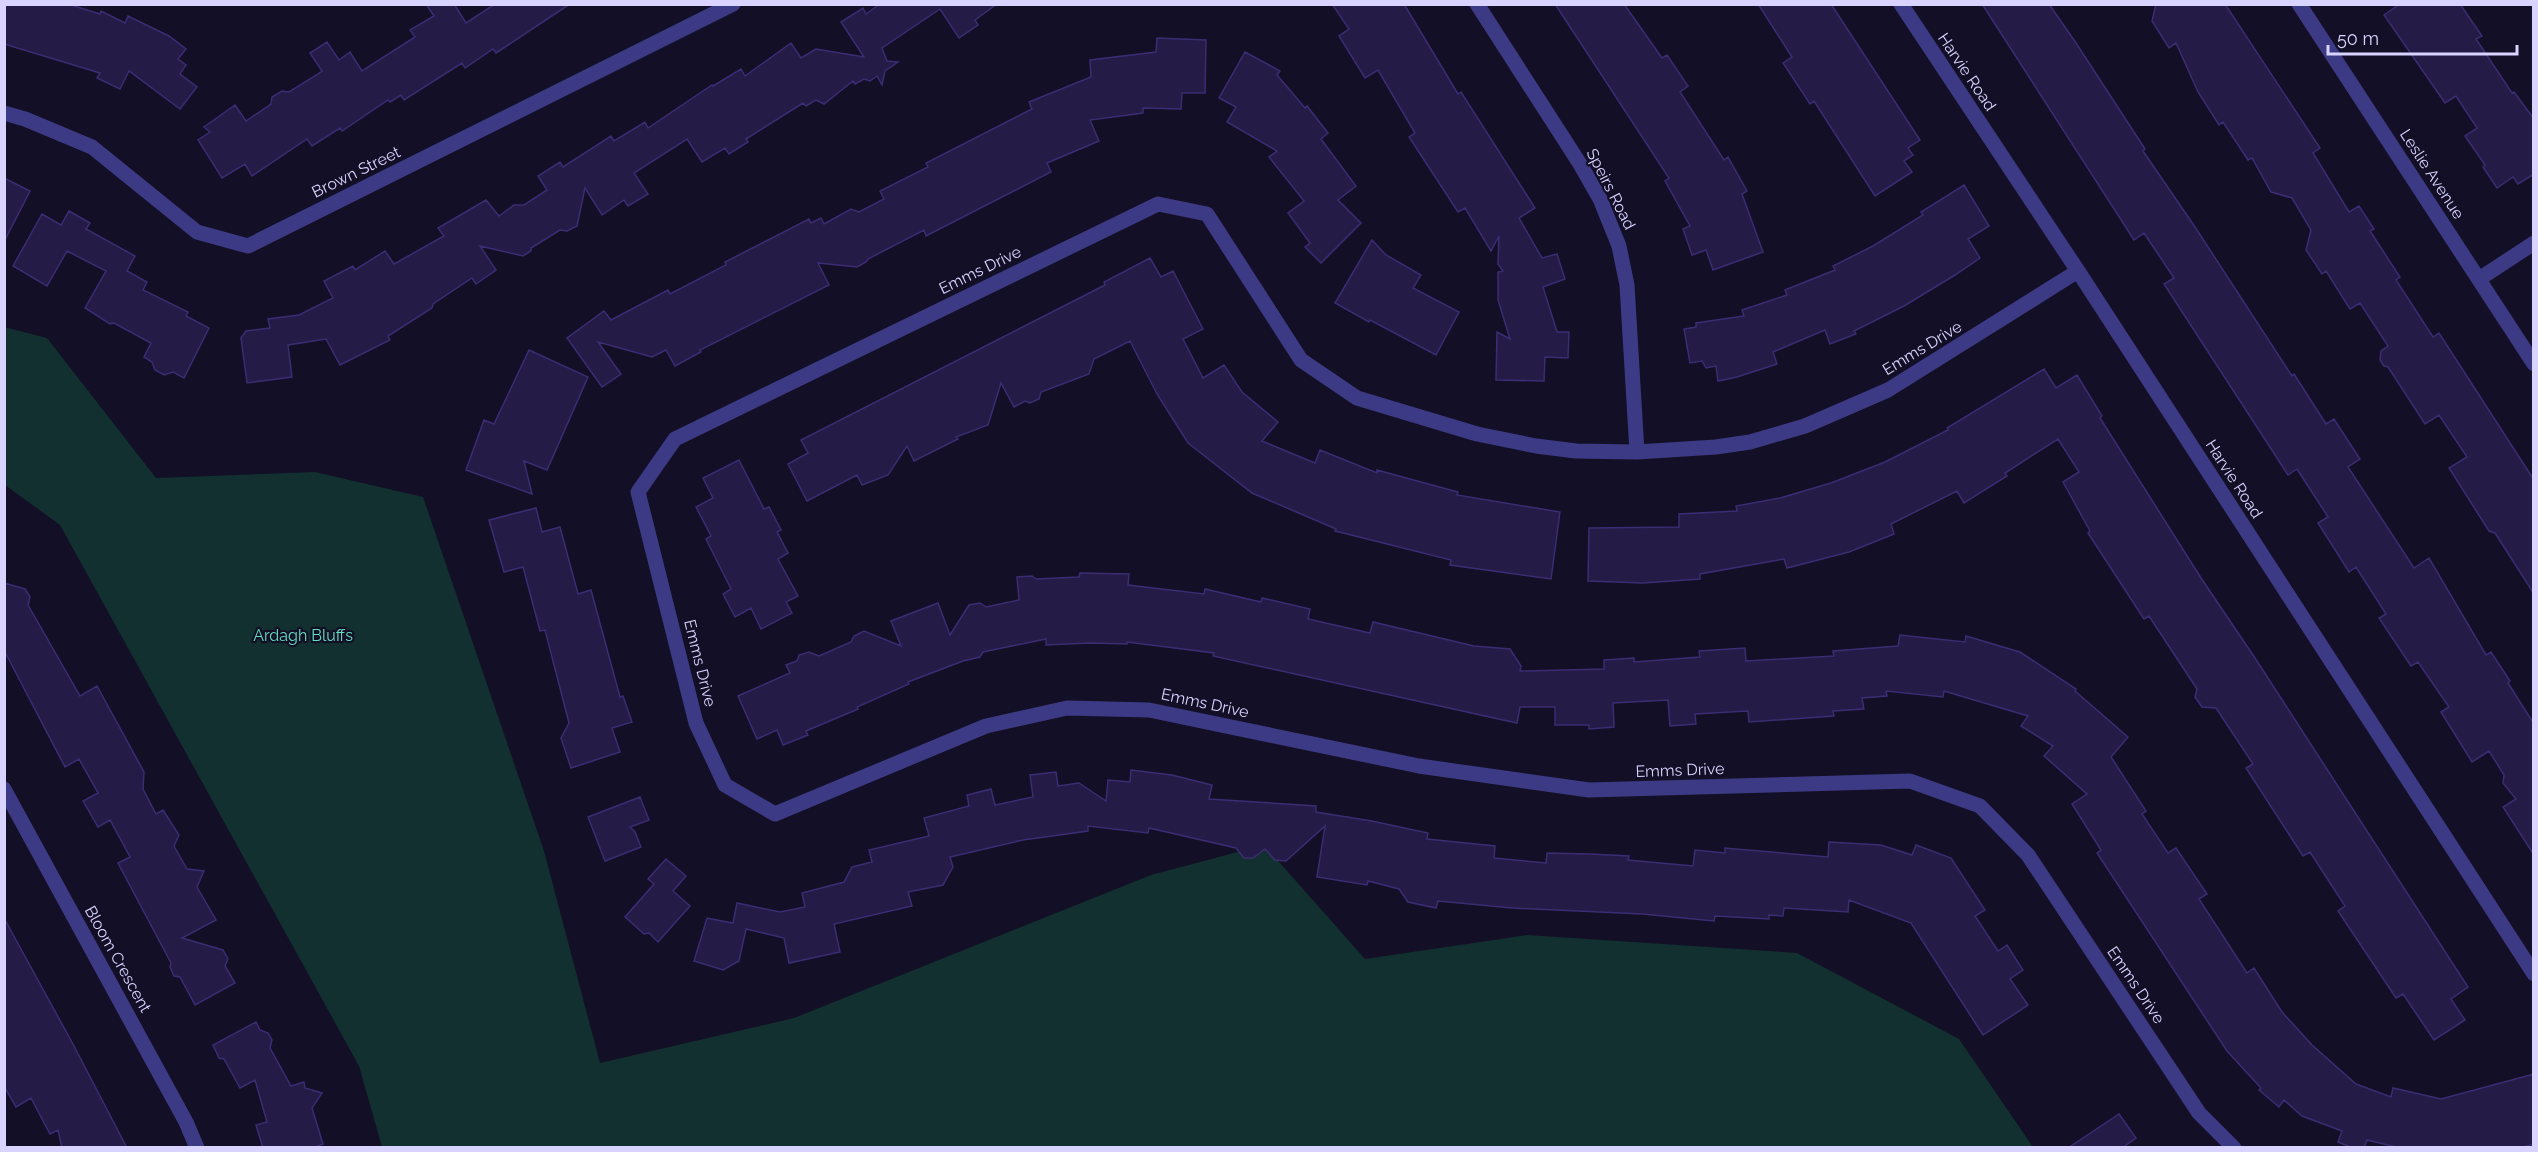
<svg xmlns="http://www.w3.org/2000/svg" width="2538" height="1152" viewBox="0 0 2538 1152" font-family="Raleway,sans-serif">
  <rect width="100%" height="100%" fill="#130f26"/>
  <!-- green -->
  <path fill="#12302f" d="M 4,327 L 47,338 L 156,478 L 315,472 L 423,497 L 544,851 L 600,1063 L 794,1018 L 1151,875 L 1264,845 L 1365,959 L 1527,935 L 1797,953 L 1959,1039 L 2033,1147 L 382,1147 L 359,1066 L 60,525 L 5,485 Z"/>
  <!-- building -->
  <path fill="#241b47" stroke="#3b2d73" stroke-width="1.5" d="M 4,4 L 68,4 L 100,14 L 101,11 L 125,23 L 128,16 L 169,36 L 186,49 L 178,59 L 186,65 L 180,74 L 197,87 L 180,109 L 129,71 L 120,89 L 97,78 L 100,73 L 4,44 Z
    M 426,4 L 454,4 L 466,23 L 495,4 L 570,4 L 496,53 L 493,49 L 465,68 L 462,63 L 404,100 L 401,95 L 390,102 L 388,100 L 342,131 L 340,128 L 312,146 L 307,139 L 252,176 L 245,164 L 222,178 L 198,140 L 210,132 L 204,127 L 235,105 L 246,121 L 271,104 L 272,97 L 282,91 L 289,92 L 318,74 L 322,71 L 310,53 L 327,42 L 339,60 L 350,52 L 362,71 L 415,37 L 410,30 L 434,16 Z
    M 880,4 L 997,4 L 975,20 L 978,25 L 959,38 L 940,9 L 882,48 L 887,61 L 898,62 L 885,71 L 882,85 L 877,76 L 870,81 L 864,79 L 855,84 L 853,81 L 824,104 L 816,100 L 806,106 L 803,103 L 746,139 L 748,142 L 729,154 L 725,148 L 702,162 L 687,139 L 634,173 L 648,194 L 628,206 L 624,200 L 602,215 L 585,188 L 577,226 L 567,231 L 560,230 L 531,248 L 531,251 L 523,256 L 480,246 L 496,270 L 476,284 L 472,278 L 433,304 L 432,308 L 388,336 L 390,340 L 340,365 L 326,339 L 288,345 L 292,377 L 247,383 L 241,338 L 246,331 L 270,328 L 268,319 L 299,315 L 333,298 L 324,281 L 353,266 L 355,270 L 385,251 L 394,264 L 444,236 L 438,228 L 486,200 L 499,216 L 514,205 L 524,205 L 547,190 L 538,176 L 560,162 L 563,167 L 611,136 L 614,141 L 645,122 L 648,128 L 712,85 L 713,86 L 741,69 L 745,76 L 791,43 L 801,58 L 816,49 L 864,57 L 841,22 L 863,8 L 866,14 Z
    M 1332,4 L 1404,4 L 1458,94 L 1461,92 L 1535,208 L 1519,218 L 1542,258 L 1557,254 L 1565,279 L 1543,287 L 1557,332 L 1569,332 L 1568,358 L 1545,357 L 1544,381 L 1496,380 L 1497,332 L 1510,339 L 1498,300 L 1498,272 L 1503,271 L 1498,264 L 1499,236 L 1491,251 L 1465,208 L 1458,212 L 1409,137 L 1415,133 L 1378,70 L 1365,78 L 1339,36 L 1349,29 Z
    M 1555,4 L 1624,4 L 1662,58 L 1667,55 L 1688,86 L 1680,92 L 1724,160 L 1728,157 L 1747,191 L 1742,194 L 1763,252 L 1713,270 L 1706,250 L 1692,255 L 1683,229 L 1690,226 L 1665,181 L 1669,178 Z
    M 1758,4 L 1831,4 L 1920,140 L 1908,148 L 1913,155 L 1904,161 L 1912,172 L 1875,196 L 1814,101 L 1810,104 L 1783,63 L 1792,57 Z
    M 1982,4 L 2049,4 L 2076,43 L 2145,149 L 2143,151 L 2195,227 L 2292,376 L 2294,374 L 2326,424 L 2334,419 L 2360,459 L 2348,467 L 2414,568 L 2429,558 L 2486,655 L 2491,652 L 2510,681 L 2508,683 L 2534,724 L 2534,855 L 2503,807 L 2516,799 L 2503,783 L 2504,775 L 2489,751 L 2472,762 L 2441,712 L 2449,707 L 2418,662 L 2411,666 L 2379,618 L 2386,614 L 2356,567 L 2349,572 L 2318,523 L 2328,517 L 2297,469 L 2288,475 L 2164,284 L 2174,278 L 2144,233 L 2134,240 Z
    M 2156,4 L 2225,4 L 2320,148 L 2313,153 L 2349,212 L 2359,206 L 2374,229 L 2370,231 L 2400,277 L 2396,280 L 2433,337 L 2439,333 L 2534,480 L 2534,594 L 2495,533 L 2489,531 L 2449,468 L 2467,457 L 2439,415 L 2425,424 L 2388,367 L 2384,366 L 2380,360 L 2381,351 L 2388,346 L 2360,303 L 2350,309 L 2326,271 L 2322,274 L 2306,250 L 2311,230 L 2292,198 L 2271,192 L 2252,158 L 2248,160 L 2223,122 L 2219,125 L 2198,92 L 2176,43 L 2169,48 L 2152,21 Z
    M 2400,4 L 2460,4 L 2482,36 L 2476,39 L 2512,93 L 2514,92 L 2534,119 L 2534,174 L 2518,184 L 2513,177 L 2497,188 L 2483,167 L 2485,165 L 2465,136 L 2477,128 L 2456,96 L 2445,103 L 2384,15 Z
    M 1157,38 L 1206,40 L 1205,93 L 1182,93 L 1181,109 L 1143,108 L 1143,113 L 1090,120 L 1099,141 L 1047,163 L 1051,172 L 926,236 L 924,230 L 868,259 L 866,262 L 857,267 L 818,263 L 829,285 L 700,350 L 701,352 L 675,366 L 666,350 L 652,357 L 598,342 L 621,374 L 602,387 L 567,338 L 604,311 L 611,320 L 668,290 L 670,294 L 726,265 L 725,262 L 809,219 L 811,223 L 821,218 L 824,224 L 851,209 L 859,212 L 884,199 L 880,191 L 928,167 L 926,163 L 1032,109 L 1029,102 L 1091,77 L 1090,60 L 1156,52 Z
    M 1245,52 L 1280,71 L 1277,75 L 1305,108 L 1307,106 L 1328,133 L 1321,139 L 1356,186 L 1338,200 L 1361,223 L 1321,263 L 1305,247 L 1310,243 L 1288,213 L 1304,201 L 1269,157 L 1277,151 L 1227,122 L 1236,107 L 1219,98 Z
    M 4,178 L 30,191 L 4,242 Z
    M 1964,185 L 1989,226 L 1968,239 L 1980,258 L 1955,275 L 1904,306 L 1854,331 L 1856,334 L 1830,344 L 1825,330 L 1773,352 L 1777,364 L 1737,377 L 1718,381 L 1716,366 L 1706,368 L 1702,361 L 1690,363 L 1684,329 L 1696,327 L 1696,323 L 1744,316 L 1742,310 L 1787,295 L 1785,290 L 1835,270 L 1833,266 L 1873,246 L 1923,215 L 1921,212 Z
    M 69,211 L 90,223 L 86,229 L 135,256 L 127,271 L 147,282 L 143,290 L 188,312 L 186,316 L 209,328 L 184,378 L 173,372 L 164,375 L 155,370 L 152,362 L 144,357 L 151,343 L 114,323 L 110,324 L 85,308 L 106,271 L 67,251 L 47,286 L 13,266 L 42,214 L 61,225 Z
    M 1372,240 L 1386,255 L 1421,275 L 1413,288 L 1459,312 L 1436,355 L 1370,320 L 1369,322 L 1335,303 Z
    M 1150,258 L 1161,277 L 1173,271 L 1203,329 L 1183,339 L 1203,378 L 1224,365 L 1242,392 L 1278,422 L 1262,441 L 1315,463 L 1320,450 L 1377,473 L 1377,470 L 1458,492 L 1457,495 L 1560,512 L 1551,579 L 1450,565 L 1451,560 L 1335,531 L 1336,529 L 1252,493 L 1188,443 L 1157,394 L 1130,341 L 1094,359 L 1089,374 L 1041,392 L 1039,399 L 1030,403 L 1025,401 L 1014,407 L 1001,383 L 988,425 L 956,437 L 958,439 L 914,461 L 907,446 L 888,475 L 862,485 L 857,475 L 807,501 L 788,464 L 808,453 L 801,440 L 1105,285 L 1104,282 Z
    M 529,350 L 588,377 L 547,470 L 524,461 L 532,494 L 466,470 L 484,420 L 494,424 Z
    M 2044,369 L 2056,388 L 2077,375 L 2102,416 L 2100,418 L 2201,578 L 2255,658 L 2468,987 L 2451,999 L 2465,1020 L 2434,1040 L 2403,994 L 2396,998 L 2338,911 L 2345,906 L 2310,852 L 2303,856 L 2246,768 L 2253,764 L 2216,708 L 2202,707 L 2195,697 L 2197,689 L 2149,616 L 2144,619 L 2088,533 L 2090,531 L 2063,482 L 2079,472 L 2058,439 L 2005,473 L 2007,476 L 1964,503 L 1957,491 L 1891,524 L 1894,534 L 1849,552 L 1787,568 L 1784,559 L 1700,574 L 1700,579 L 1643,583 L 1588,581 L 1589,528 L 1679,527 L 1679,514 L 1737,511 L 1736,506 L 1780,498 L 1831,483 L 1885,462 L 1948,430 L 1947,428 Z
    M 739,460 L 764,509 L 769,507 L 781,530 L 777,532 L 788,553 L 778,559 L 798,596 L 786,602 L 792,613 L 761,629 L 751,608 L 735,617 L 723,594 L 731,589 L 706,539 L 711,536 L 696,507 L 713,498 L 703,478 Z
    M 536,508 L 542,532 L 560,527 L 578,594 L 591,590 L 620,697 L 623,696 L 632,722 L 612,728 L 620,752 L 571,768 L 561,738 L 569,723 L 545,630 L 540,631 L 523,567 L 504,572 L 489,520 Z
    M 1080,573 L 1129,574 L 1128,585 L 1204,594 L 1205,589 L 1261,602 L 1262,598 L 1310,609 L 1308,619 L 1370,633 L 1373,622 L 1474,646 L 1510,649 L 1521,666 L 1520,671 L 1604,669 L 1604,660 L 1634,658 L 1634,662 L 1700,657 L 1699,651 L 1745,648 L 1746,661 L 1834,656 L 1833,651 L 1898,646 L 1900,635 L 1965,642 L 1966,636 L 2020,652 L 2076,689 L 2075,691 L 2128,737 L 2111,757 L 2146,811 L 2142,814 L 2168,853 L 2176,848 L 2207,894 L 2199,899 L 2247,973 L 2254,968 L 2282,1012 L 2312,1045 L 2356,1084 L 2391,1097 L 2393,1088 L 2441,1099 L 2534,1074 L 2534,1144 L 2520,1148 L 2400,1148 L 2367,1140 L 2364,1148 L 2353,1148 L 2338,1142 L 2342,1131 L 2302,1116 L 2284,1100 L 2279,1107 L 2259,1090 L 2261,1088 L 2227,1051 L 2097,853 L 2101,850 L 2072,804 L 2087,794 L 2044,756 L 2053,746 L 2021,726 L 2028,716 L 1944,691 L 1943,697 L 1886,691 L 1887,696 L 1862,698 L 1864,709 L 1833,711 L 1834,716 L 1749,722 L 1748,711 L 1695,714 L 1696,724 L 1670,726 L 1668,700 L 1613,703 L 1614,727 L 1589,729 L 1589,725 L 1555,725 L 1555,707 L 1520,707 L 1517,723 L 1213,656 L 1214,653 L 1127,642 L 1127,644 L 1090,643 L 1046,645 L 1046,639 L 983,652 L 980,657 L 963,661 L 908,682 L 909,684 L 857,707 L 858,709 L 806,731 L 808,735 L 783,745 L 777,730 L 757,739 L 738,696 L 790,673 L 786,665 L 797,661 L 799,655 L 809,652 L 819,656 L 851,642 L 854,636 L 864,631 L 901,646 L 891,621 L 938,603 L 950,635 L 969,605 L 980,603 L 986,607 L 1019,600 L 1017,577 L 1032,576 L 1036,579 L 1079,577 Z
    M 4,583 L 25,589 L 30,597 L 28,605 L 80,696 L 97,686 L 144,772 L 143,789 L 156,814 L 163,810 L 179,835 L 174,846 L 187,869 L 204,871 L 197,887 L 216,920 L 182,938 L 223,950 L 228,959 L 225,966 L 235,983 L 195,1005 L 180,977 L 174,976 L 170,967 L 171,963 L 118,863 L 130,857 L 110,820 L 98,827 L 83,801 L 98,793 L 79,759 L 65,767 L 4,650 Z
    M 1131,770 L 1172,775 L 1212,785 L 1209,799 L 1316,806 L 1316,812 L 1372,821 L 1428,833 L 1427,839 L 1495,846 L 1494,858 L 1546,863 L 1547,853 L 1590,854 L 1629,856 L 1628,860 L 1693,866 L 1695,850 L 1725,853 L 1725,848 L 1828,857 L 1829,842 L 1881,845 L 1912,855 L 1916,845 L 1951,858 L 1985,910 L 1975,916 L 1998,951 L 2007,945 L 2023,970 L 2010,979 L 2028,1005 L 1983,1035 L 1911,923 L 1849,900 L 1848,912 L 1784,908 L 1783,916 L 1769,915 L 1769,919 L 1715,916 L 1714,921 L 1642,914 L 1512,908 L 1438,901 L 1436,908 L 1408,902 L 1399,889 L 1368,881 L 1367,885 L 1317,877 L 1325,826 L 1286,861 L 1275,860 L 1265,849 L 1253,858 L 1244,858 L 1236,848 L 1149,828 L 1148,833 L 1088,826 L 1088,831 L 1023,840 L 950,857 L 953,867 L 943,885 L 908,892 L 912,906 L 834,924 L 840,952 L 789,963 L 784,938 L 746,929 L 739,961 L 723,970 L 694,961 L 707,918 L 733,923 L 737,903 L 780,912 L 805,907 L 802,893 L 844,882 L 852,867 L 872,862 L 869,850 L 929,836 L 924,818 L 969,806 L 967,795 L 991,789 L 995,805 L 1033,797 L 1030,775 L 1056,772 L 1058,786 L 1079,783 L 1106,801 L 1108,780 L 1130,782 Z
    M 640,797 L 649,820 L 630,827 L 635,832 L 641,847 L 605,861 L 588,817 Z
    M 666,859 L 686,876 L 673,891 L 690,906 L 658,942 L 649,933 L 644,934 L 625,917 L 654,884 L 648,879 Z
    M 4,918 L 74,1046 L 127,1148 L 62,1148 L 58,1130 L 50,1134 L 31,1098 L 16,1107 L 4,1086 Z
    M 256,1022 L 260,1030 L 268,1033 L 272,1040 L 270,1048 L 291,1086 L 304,1082 L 305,1088 L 322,1093 L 312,1108 L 323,1144 L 312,1148 L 263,1148 L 256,1125 L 267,1122 L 255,1080 L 240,1088 L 224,1059 L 219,1058 L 213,1045 Z
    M 2119,1114 L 2136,1138 L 2122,1148 L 2068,1148 Z"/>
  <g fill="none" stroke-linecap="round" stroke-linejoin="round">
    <!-- minor -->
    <path stroke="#3d3a85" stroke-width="15" d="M 1477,4 L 1580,164 L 1600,199 L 1619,246 L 1627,285 L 1637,452
      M 1901,4 L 2078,271 L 2534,974
      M 2299,4 L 2534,364
      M 4,113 L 25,119 L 92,147 L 197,232 L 248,246 L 733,4
      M 2078,271 L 1888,390 L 1805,426 L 1750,442 L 1716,447 L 1637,452 L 1576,451 L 1536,446 L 1477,434 L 1357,398 L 1301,360 L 1207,214 L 1158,204 L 675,439 L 638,492 L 696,723 L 725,785 L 775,814 L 986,726 L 1067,708 L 1149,710 L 1419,766 L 1589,790 L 1910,781 L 1980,806 L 2028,855 L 2199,1113 L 2234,1148
      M 2479,279 L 2534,243
      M 4,789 L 186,1122 L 197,1148"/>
  </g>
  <g text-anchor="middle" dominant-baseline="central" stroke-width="4.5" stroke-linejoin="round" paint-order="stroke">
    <!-- street labels -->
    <g font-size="16" fill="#d9d4ff" stroke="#130f26">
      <text transform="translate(1967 72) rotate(56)">Harvie Road</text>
      <text transform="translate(356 172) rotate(-26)">Brown Street</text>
      <text transform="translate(2432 174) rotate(57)">Leslie Avenue</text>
      <text transform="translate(1611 189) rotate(63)">Speirs Road</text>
      <text transform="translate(980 270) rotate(-26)">Emms Drive</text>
      <text transform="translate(1922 348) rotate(-31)">Emms Drive</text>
      <text transform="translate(2234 479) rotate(57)">Harvie Road</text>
      <text transform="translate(700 663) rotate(76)">Emms Drive</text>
      <text transform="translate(1205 703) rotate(12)">Emms Drive</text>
      <text transform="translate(1680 770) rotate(-2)">Emms Drive</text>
      <text transform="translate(118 959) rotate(61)">Bloom Crescent</text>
      <text transform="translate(2136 985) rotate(56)">Emms Drive</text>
    </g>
    <!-- park labels -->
    <g font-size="16" fill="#5fe0c0" stroke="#130f26">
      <text x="303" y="635">Ardagh Bluffs</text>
    </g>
  </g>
  <!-- border -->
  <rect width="2538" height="1152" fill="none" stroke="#d9d4ff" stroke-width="12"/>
  <!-- scale -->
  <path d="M2328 45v9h189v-9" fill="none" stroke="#d9d4ff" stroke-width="3"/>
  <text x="2337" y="45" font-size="18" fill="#d9d4ff" stroke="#130f26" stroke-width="4.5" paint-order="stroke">50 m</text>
</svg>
